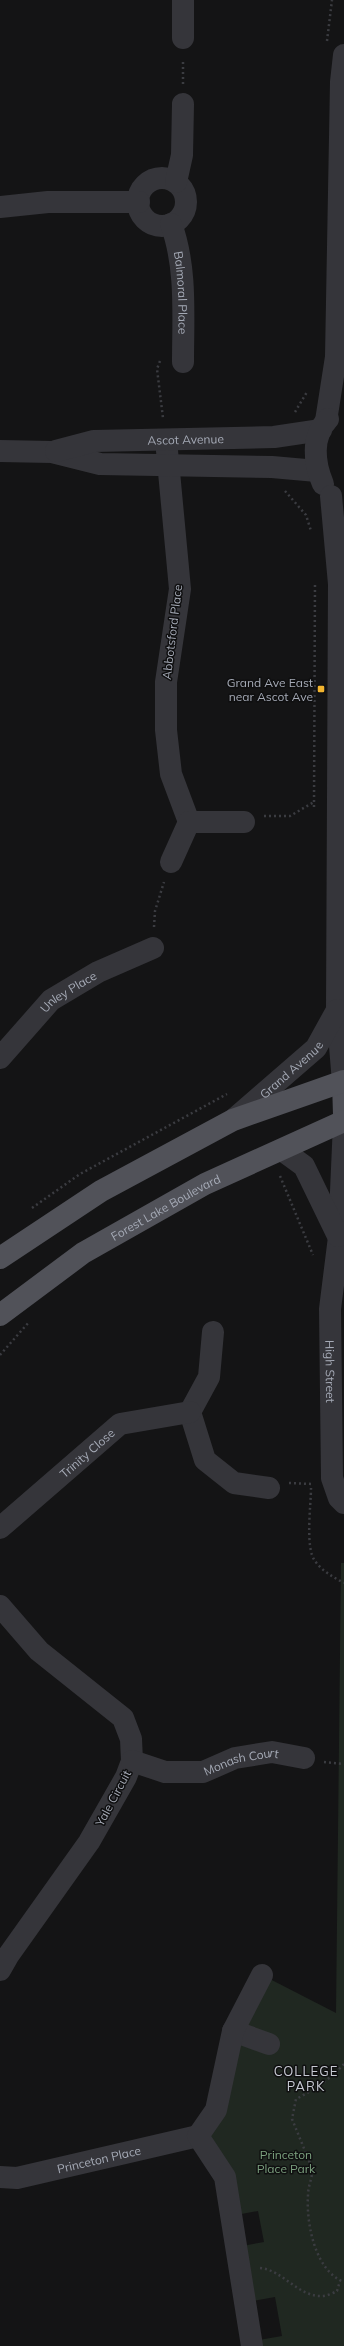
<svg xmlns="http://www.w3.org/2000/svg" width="344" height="2346" viewBox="0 0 344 2346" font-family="Mulish,sans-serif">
  <rect width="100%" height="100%" fill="#141415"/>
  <!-- green -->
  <path fill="#202821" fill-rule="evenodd" d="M 341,1563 L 344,1563 L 344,2346 L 252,2346 L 225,2177 L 198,2136 L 262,1975 L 336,2013 ZM 258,2211 L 264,2242 L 242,2246 L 236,2215 ZM 275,2297 L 282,2336 L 259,2340 L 252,2301 Z"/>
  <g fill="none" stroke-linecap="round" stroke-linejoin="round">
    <!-- path -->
    <path stroke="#3b3c41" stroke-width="2.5" stroke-dasharray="2 3" stroke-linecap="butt" d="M 327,41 L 332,0
      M 183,84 L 183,59
      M 160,361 L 157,369 L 163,418
      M 295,412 L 307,392
      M 285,491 L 306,515 L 311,531
      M 314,807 L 315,582
      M 264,816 L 290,816 L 314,802
      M 154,927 L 155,911 L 164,882
      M 280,1176 L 313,1255
      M 32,1208 L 80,1174 L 227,1094
      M 0,1355 L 29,1322
      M 289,1483 L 312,1484
      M 311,1488 C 311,1505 305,1548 315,1561 C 322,1571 333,1577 344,1583
      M 324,1762 L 344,1764
      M 344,2064 C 330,2079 314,2090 296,2099 L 292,2119 L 312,2168 C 313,2178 308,2185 308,2195 C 306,2223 315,2271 344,2282
      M 260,2268 C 283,2270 298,2297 322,2296 C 327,2296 333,2293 337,2291 L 340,2281"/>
    <!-- minor -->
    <g stroke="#35353a" stroke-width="22">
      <path d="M 183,0 L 183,38"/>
      <circle cx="162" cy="202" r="24"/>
      <path d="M 176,182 L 182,155 L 183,104"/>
      <path d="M 0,207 L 48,202 L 139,202"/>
      <path id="s1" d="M 171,224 C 187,267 183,317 183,362"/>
      <path d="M 326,421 L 336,357 L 341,82 L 344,55"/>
      <path d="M 166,440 L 180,589 L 166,682 L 166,730 L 171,774 L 189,822"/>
      <path d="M 0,451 L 52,452 L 100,464 L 272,467 L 317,471"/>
      <path id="s2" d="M 56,451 L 94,441 L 274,437 L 321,430"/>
      <path d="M 323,484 C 314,463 311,437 328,419"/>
      <path d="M 331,496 L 339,584 L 337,1010 L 343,1082"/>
      <path d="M 171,862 L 189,822 L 244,822"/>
      <path id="s3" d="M 0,1058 L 51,1000 L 98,972 L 153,948"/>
      <path id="s4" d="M 233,1120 L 316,1048 L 337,1010"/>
      <path id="s5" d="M 344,1123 L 339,1237 L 330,1309 L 332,1478 L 339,1498 L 344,1503"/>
      <path d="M 282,1150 L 304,1166 L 338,1236"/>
      <path d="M 213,1332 L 209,1377 L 190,1412 L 205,1460 L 234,1483 L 269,1488"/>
      <path id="s6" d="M 0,1528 L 120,1424 L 190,1412"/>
      <path d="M 0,1606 L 39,1651 L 123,1718 L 131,1739 L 132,1761 L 126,1777 L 89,1842 L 8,1956 L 0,1970"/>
      <path id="s7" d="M 132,1761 L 165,1772 L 203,1772 L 235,1758 L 272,1752 L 304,1758"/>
      <path d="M 233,2031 L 269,2044"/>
      <path id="s8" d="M 0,2177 L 17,2178 L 198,2136"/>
      <path d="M 252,2346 L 225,2177 L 198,2136 L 216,2110 L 233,2031 L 262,1975"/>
    </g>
    <!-- major -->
    <g stroke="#515259" stroke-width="22">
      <path d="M 343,1082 L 344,1115"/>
      <path d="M 0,1258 L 101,1191 L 233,1120 L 344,1081"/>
      <path id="s9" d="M 0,1315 L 83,1253 L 205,1184 L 344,1121"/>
    </g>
  </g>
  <!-- markers -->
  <rect fill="#f2b42f" stroke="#0f0f10" stroke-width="1.5" x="317" y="685" width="8" height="8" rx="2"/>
  <g text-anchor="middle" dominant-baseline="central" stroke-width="3" stroke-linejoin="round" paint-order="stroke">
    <!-- street labels -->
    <g font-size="12" fill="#a5aab6" stroke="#0f0f10">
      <text stroke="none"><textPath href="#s1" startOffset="70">Balmoral Place</textPath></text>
      <text stroke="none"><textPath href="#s2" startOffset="131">Ascot Avenue</textPath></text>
      <text transform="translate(172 632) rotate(-83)">Abbotsford Place</text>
      <text stroke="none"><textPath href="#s3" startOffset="96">Unley Place</textPath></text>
      <text stroke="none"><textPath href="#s4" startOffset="77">Grand Avenue</textPath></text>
      <text stroke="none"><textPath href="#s9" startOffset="198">Forest Lake Boulevard</textPath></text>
      <text stroke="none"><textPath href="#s5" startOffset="249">High Street</textPath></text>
      <text stroke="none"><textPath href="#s6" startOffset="115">Trinity Close</textPath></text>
      <text stroke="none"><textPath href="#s7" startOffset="113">Monash Court</textPath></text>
      <text transform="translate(113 1798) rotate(-62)">Yale Circuit</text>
      <text stroke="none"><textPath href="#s8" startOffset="101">Princeton Place</textPath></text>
    </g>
    <!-- poi labels -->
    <g font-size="12" fill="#a5aab6" stroke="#0f0f10" text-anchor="end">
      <text x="313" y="682">Grand Ave East<tspan x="313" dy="14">near Ascot Ave</tspan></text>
    </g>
    <!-- park labels -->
    <g font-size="12" fill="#7ca17f" stroke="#0f0f10">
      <text x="286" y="2154">Princeton<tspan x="286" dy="14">Place Park</tspan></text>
    </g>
    <!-- neighbourhood labels -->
    <g font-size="13" letter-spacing="1" fill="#c6c9d2" stroke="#0f0f10">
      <text x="306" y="2071">COLLEGE<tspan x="306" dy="15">PARK</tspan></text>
    </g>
  </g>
</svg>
